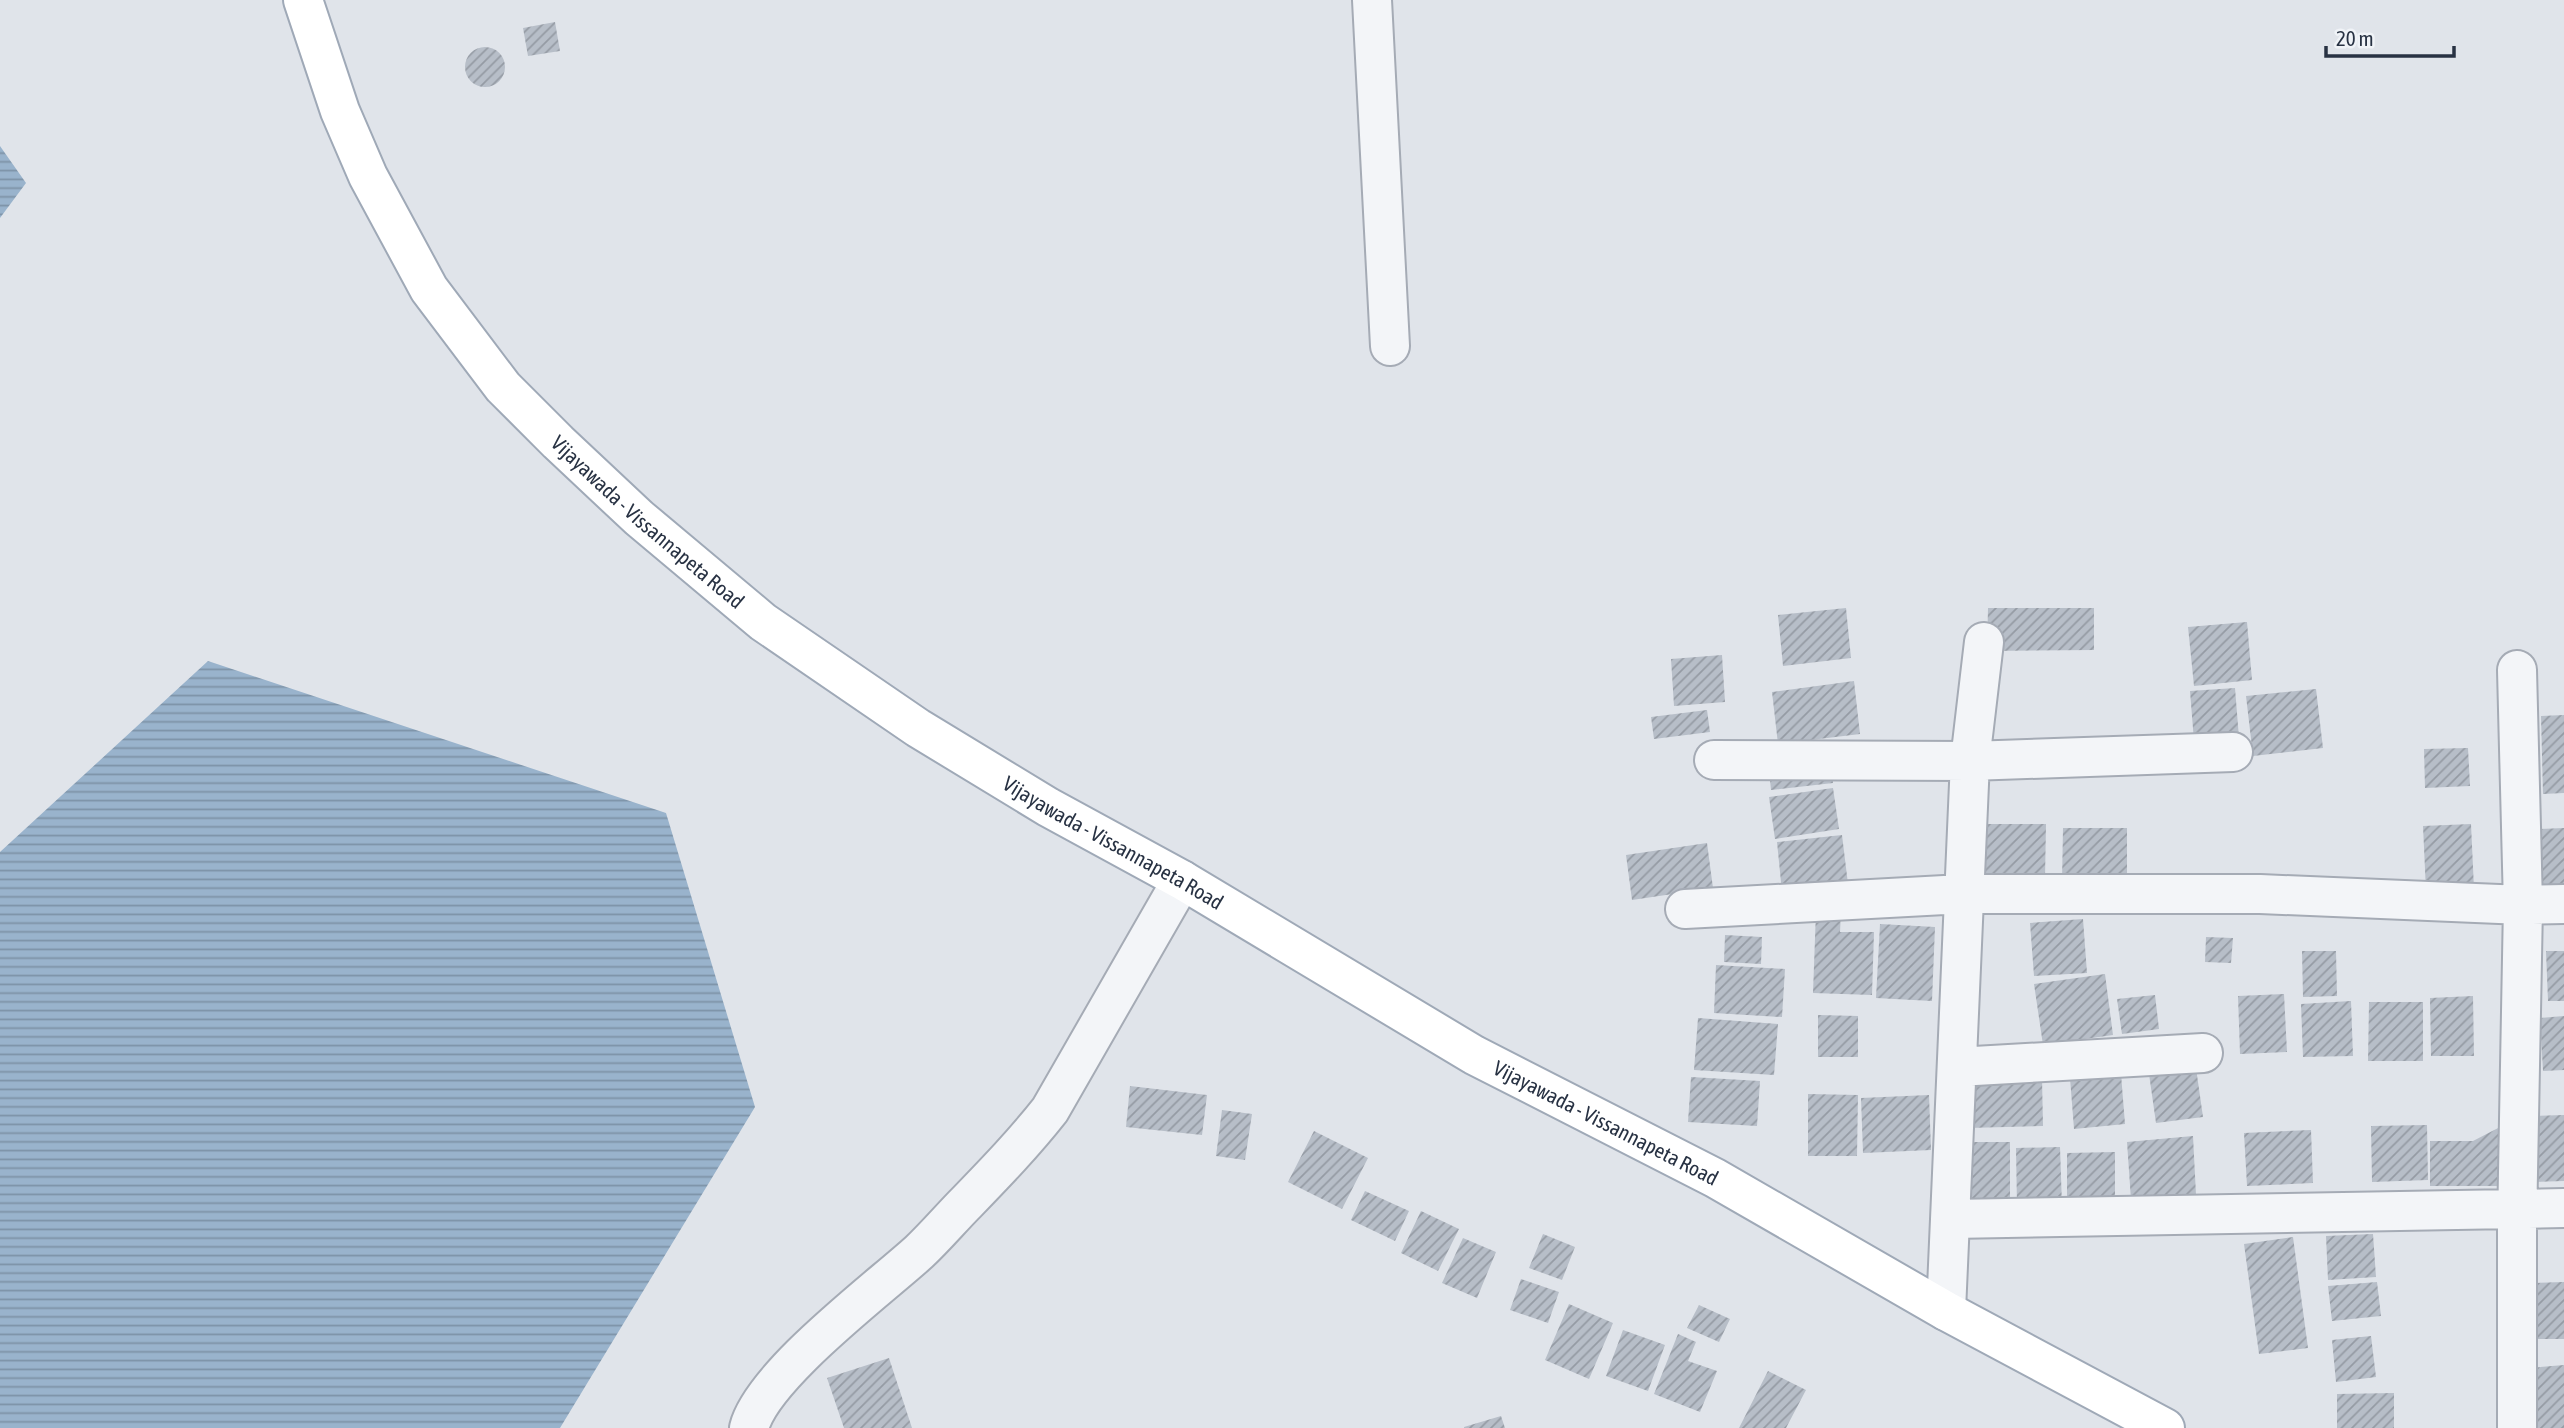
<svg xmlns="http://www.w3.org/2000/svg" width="2564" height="1428" viewBox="0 0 2564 1428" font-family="'Asap Condensed',sans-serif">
  <defs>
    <pattern id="water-rules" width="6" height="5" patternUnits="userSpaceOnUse" patternTransform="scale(1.75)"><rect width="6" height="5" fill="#99b3cc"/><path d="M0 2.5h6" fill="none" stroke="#7d92a7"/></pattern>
    <pattern id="building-hatch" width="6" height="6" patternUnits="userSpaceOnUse" patternTransform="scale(1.75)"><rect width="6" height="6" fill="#b7bec8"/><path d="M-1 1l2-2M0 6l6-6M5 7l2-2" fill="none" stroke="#959ba4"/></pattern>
  </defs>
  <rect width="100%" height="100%" fill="#e0e4ea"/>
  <!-- water -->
  <path fill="url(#water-rules)" d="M 0,146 L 26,183 L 0,218 Z
    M 208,661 L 666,813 L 755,1107 L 560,1428 L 0,1428 L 0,852 Z"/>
  <!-- building -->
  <path fill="url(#building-hatch)" d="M 555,22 L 560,51 L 528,56 L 523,28 Z
    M465 67a20 20 0 1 1 40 0a20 20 0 1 1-40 0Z
    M 1846,608 L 1851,658 L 1783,666 L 1778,615 Z
    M 1988,608 L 2094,608 L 2094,650 L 1987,651 Z
    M 2247,622 L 2252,680 L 2194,686 L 2188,627 Z
    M 1722,655 L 1725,702 L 1674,706 L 1671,659 Z
    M 1854,681 L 1860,734 L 1778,744 L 1772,692 Z
    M 2235,688 L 2239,738 L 2194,741 L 2190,691 Z
    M 2316,689 L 2323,748 L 2253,756 L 2246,696 Z
    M 1707,710 L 1710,732 L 1654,739 L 1651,717 Z
    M 2564,715 L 2564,793 L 2543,794 L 2541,716 Z
    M 2468,748 L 2470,786 L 2425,788 L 2424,749 Z
    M 1830,764 L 1833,783 L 1771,790 L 1769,770 Z
    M 1833,788 L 1839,829 L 1775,839 L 1769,797 Z
    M 1985,824 L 2046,824 L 2045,878 L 1986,878 Z
    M 2471,824 L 2474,889 L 2426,891 L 2423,826 Z
    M 2063,828 L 2127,828 L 2127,882 L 2062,882 Z
    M 2564,828 L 2564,896 L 2540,897 L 2539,829 Z
    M 1842,835 L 1848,884 L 1782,892 L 1777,842 Z
    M 1707,843 L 1713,888 L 1632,900 L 1626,855 Z
    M 1816,911 L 1841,912 L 1840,932 L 1874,932 L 1872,995 L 1813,993 Z
    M 2083,919 L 2087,973 L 2034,976 L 2030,923 Z
    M 1880,924 L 1935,927 L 1932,1001 L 1876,998 Z
    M 1725,935 L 1762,937 L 1761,964 L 1724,962 Z
    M 2206,937 L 2233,938 L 2231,963 L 2205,962 Z
    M 2302,951 L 2336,951 L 2337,996 L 2303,997 Z
    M 2546,951 L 2564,951 L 2564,1001 L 2548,1001 Z
    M 1716,965 L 1785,969 L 1782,1017 L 1714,1013 Z
    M 2105,974 L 2113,1035 L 2043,1045 L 2034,984 Z
    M 2284,994 L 2287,1052 L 2240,1054 L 2238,996 Z
    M 2155,995 L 2159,1029 L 2122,1034 L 2117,999 Z
    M 2473,996 L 2474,1056 L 2431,1056 L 2430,998 Z
    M 2351,1001 L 2353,1056 L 2303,1057 L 2301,1004 Z
    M 2369,1002 L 2423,1002 L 2423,1061 L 2368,1061 Z
    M 1818,1015 L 1858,1016 L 1858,1057 L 1818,1057 Z
    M 2564,1016 L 2564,1070 L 2543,1071 L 2540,1018 Z
    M 1698,1018 L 1778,1024 L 1774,1075 L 1694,1070 Z
    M 2195,1061 L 2203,1117 L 2156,1123 L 2148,1067 Z
    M 2121,1074 L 2125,1124 L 2074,1129 L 2070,1078 Z
    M 1691,1077 L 1760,1081 L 1757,1126 L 1688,1122 Z
    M 2042,1078 L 2043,1126 L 1968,1128 L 1967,1080 Z
    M 1130,1086 L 1207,1095 L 1202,1135 L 1126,1127 Z
    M 1808,1094 L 1858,1095 L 1857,1156 L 1808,1156 Z
    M 1929,1095 L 1931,1150 L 1863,1153 L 1861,1098 Z
    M 1222,1110 L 1252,1114 L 1245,1160 L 1216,1156 Z
    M 2564,1115 L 2564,1181 L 2533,1182 L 2531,1116 Z
    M 2427,1125 L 2428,1180 L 2372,1182 L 2371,1126 Z
    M 2502,1126 L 2502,1186 L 2430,1186 L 2430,1141 L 2473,1141 Z
    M 2311,1130 L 2313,1183 L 2247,1186 L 2244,1133 Z
    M 1314,1131 L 1368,1158 L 1342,1209 L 1288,1182 Z
    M 2193,1136 L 2196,1195 L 2131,1200 L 2127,1142 Z
    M 1962,1142 L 2010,1142 L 2010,1207 L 1961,1207 Z
    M 2060,1147 L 2062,1206 L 2017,1207 L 2016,1148 Z
    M 2115,1152 L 2115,1201 L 2067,1201 L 2067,1153 Z
    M 1365,1191 L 1409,1211 L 1395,1241 L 1351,1220 Z
    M 1421,1211 L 1459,1229 L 1438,1271 L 1401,1253 Z
    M 1543,1234 L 1575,1247 L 1562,1280 L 1529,1268 Z
    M 2373,1234 L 2376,1277 L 2328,1280 L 2326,1236 Z
    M 2293,1237 L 2308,1348 L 2259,1354 L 2244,1244 Z
    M 1463,1238 L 1496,1252 L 1477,1298 L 1442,1283 Z
    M 1521,1279 L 1559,1292 L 1548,1323 L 1510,1310 Z
    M 2377,1282 L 2381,1316 L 2332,1321 L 2328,1286 Z
    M 2564,1282 L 2564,1339 L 2534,1339 L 2533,1283 Z
    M 1569,1304 L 1613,1323 L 1589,1379 L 1545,1360 Z
    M 1699,1305 L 1730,1319 L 1719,1342 L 1687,1328 Z
    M 1623,1330 L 1665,1345 L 1648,1391 L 1606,1376 Z
    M 1678,1334 L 1696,1342 L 1688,1361 L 1717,1371 L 1700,1412 L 1654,1394 Z
    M 2371,1336 L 2376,1377 L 2336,1382 L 2332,1340 Z
    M 889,1358 L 912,1428 L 844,1428 L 827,1378 Z
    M 2564,1365 L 2564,1428 L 2534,1428 L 2529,1368 Z
    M 1768,1371 L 1806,1390 L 1786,1428 L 1739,1428 Z
    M 2394,1393 L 2394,1428 L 2337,1428 L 2337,1394 Z
    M 1501,1416 L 1505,1428 L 1464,1428 L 1464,1427 Z"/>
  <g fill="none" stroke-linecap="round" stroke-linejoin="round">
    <defs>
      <path id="minor" d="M 1372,0 L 1390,346
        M 2517,670 L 2523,905 L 2517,1226 L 2517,1428
        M 1714,760 L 1970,761 L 2233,752
        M 1685,909 L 1963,894 L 2260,894 L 2523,905 L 2564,904
        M 1957,1067 L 2203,1053
        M 1952,1219 L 2564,1208
        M 1946,1311 L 1970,761 L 1984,642
        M 749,1428 C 762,1376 877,1290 919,1252 C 936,1236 951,1218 967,1202 C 996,1172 1024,1143 1050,1110 L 1182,880"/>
      <g id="primary">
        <path id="s1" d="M 303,0 L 340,111 L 368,176 L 429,289 L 503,387 L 558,442 L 639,518 L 763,622 L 918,728 L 1048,807 L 1182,880 L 1474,1055 L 1715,1178 L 1946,1311 L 2165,1428"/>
      </g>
    </defs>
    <!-- minor casing -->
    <use href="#minor" stroke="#a5abb5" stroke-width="42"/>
    <!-- primary casing -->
    <use href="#primary" stroke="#9fa9b7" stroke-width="42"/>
    <!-- minor -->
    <use href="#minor" stroke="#f3f5f8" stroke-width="38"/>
    <!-- primary -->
    <use href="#primary" stroke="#fff" stroke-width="38"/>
  </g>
  <g text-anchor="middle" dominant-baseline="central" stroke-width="7" stroke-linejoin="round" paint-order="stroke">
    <!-- street labels -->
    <g font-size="21" fill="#283243" stroke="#f0f3f7">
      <text stroke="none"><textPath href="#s1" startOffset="637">Vijayawada - Vissannapeta Road</textPath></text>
      <text stroke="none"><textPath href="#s1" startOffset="1204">Vijayawada - Vissannapeta Road</textPath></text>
      <text stroke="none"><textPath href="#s1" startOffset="1771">Vijayawada - Vissannapeta Road</textPath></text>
    </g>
  </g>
  <!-- scale -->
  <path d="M2326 46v10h128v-10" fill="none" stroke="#283243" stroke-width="3.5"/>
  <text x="2336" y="46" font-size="21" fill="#283243" stroke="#f0f3f7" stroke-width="5" paint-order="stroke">20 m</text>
</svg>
